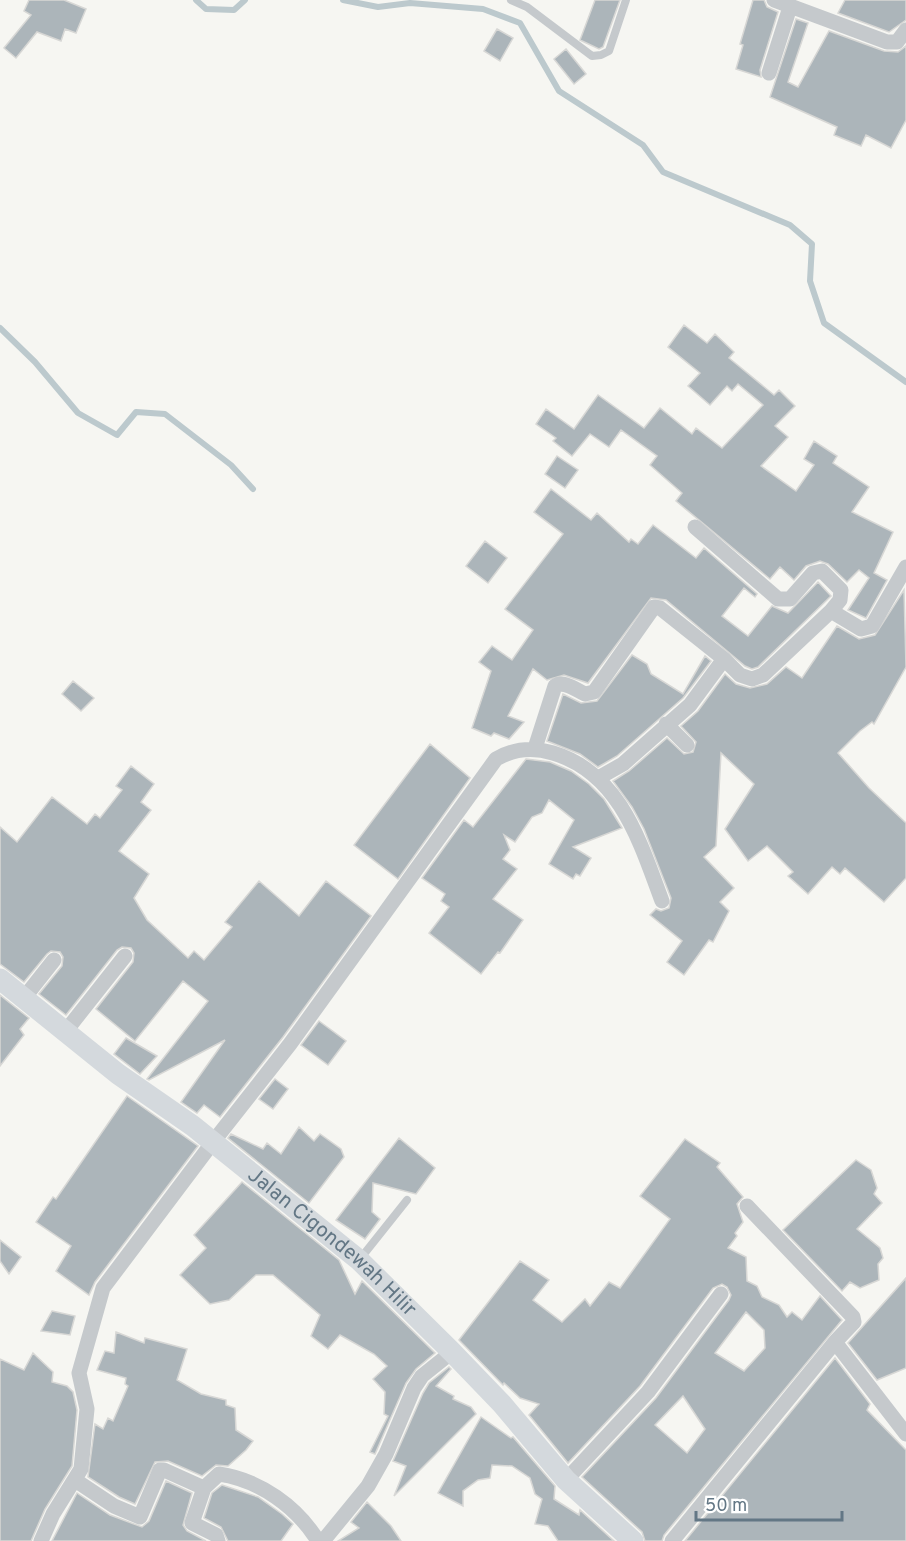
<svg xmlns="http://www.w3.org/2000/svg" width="906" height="1541" viewBox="0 0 906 1541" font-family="Overpass,sans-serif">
  <rect width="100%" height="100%" fill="#f6f6f2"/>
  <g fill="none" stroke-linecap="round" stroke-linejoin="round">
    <!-- stream -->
    <path stroke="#bcc9cd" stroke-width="6" d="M 196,0 L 206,9 L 234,10 L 245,0
      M 343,0 L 378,7 L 410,3 L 483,9 L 520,23 L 559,91 L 643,145 L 663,172 L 790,225 L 812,244 L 810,281 L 824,323 L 906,382
      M 0,328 L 35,362 L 78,413 L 117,435 L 136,412 L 165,414 L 231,465 L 253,489"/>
  </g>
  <!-- building -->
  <path fill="#acb5ba" stroke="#d7d7d5" stroke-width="1.5" fill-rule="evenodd" d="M 29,0 L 64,0 L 86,9 L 76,33 L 65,29 L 61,41 L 37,32 L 16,58 L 4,48 L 31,15 L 24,11 Z
    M 595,0 L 620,0 L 603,47 L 599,49 L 580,40 Z
    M 753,0 L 764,0 L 767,7 L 778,12 L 760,70 L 761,77 L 736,69 L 743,45 L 740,44 Z
    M 845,0 L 906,0 L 906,20 L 889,32 L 838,13 Z
    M 796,19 L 808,23 L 788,82 L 798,87 L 829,31 L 884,51 L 898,52 L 906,46 L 906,120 L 891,148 L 866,135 L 861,146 L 834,135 L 837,127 L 770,97 Z
    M 497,29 L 513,38 L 500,61 L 484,51 Z
    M 566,49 L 586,74 L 574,84 L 554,59 Z
    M 684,325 L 707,343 L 715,334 L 734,352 L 729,358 L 774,395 L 779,390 L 795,406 L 775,426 L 788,437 L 761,466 L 796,491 L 814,465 L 804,459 L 814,441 L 837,456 L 833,463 L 869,487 L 852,512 L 893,532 L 874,573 L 887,580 L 866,618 L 848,610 L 869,578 L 859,570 L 847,582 L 828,564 L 820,561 L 806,566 L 794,580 L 780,567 L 770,579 L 676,501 L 682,493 L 650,465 L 657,456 L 621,430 L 609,447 L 590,434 L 572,456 L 553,441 L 556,438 L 536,424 L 546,409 L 574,429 L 598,395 L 644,428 L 660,408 L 692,434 L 696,428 L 722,448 L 763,405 L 738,384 L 732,391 L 727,386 L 710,405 L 688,386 L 700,373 L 668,347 Z
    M 557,456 L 578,470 L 565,488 L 545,474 Z
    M 551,489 L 591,520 L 597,513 L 629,542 L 631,539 L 638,544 L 653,525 L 696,558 L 704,548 L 757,594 L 755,597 L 744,588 L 722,616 L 748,636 L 772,606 L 788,613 L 818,582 L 831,596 L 758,667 L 752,669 L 745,666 L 666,600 L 651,598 L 588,683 L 564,675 L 547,680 L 533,669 L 508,716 L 524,722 L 509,739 L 494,733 L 491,736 L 472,728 L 491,671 L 479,662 L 492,646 L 512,660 L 533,630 L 505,609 L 563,534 L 534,512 Z
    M 485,541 L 507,558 L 488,583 L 466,566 Z
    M 904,590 L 906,667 L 874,724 L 872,722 L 860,731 L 838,753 L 869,788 L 906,823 L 906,878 L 884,902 L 845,868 L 840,874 L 832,867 L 808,894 L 788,876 L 793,872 L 767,846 L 748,861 L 725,829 L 754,784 L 721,753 L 716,846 L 704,857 L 734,888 L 720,902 L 729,911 L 713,942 L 709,940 L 684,975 L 667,962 L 682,941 L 650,915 L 656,909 L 661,911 L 669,908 L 671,898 L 644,829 L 632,807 L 613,781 L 629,771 L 667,738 L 684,754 L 693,752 L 696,742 L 681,726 L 698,711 L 725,674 L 736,684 L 750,688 L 767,684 L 786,667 L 802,678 L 837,626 L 859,639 L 875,635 Z
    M 632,655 L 647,664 L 651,674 L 683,694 L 705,656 L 711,661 L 683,698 L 617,756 L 598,767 L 580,754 L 547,741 L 563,694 L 581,703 L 597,701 Z
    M 73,681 L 94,698 L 81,711 L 62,694 Z
    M 430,744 L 470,778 L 398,879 L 354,845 Z
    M 526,759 L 550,762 L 571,771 L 589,784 L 604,799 L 622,828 L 573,847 L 591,858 L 580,876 L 576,874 L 573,879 L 549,864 L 574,820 L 549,800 L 542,813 L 532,817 L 515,842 L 504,835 L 510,850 L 503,859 L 517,869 L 493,899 L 523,920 L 500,953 L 498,952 L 481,974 L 429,933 L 449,907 L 441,901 L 445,894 L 422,878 L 464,820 L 473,827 Z
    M 131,766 L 154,784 L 141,802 L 151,810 L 119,851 L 149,874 L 134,898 L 147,920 L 188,958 L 194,951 L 204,960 L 232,927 L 225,922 L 259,881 L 299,916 L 326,881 L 371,916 L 283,1037 L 220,1117 L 204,1105 L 197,1113 L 181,1102 L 225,1040 L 149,1080 L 147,1079 L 208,1001 L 183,981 L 135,1041 L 96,1009 L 133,962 L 134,953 L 131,948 L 122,947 L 117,950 L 66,1015 L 39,994 L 62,966 L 63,957 L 60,952 L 51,951 L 47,954 L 24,982 L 0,964 L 0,827 L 17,842 L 52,797 L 87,824 L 95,814 L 100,818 L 122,790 L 116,786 Z
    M 0,995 L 29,1018 L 20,1029 L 24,1035 L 0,1066 Z
    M 319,1021 L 346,1041 L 328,1065 L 301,1045 Z
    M 126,1038 L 157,1056 L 140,1074 L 114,1054 Z
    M 275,1079 L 288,1089 L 273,1109 L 259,1099 Z
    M 127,1096 L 198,1146 L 95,1282 L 89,1295 L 56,1271 L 71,1246 L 36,1222 L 53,1197 L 56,1199 Z
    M 299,1127 L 314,1141 L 320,1134 L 341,1149 L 344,1157 L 309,1203 L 228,1138 L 231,1134 L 263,1149 L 267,1143 L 281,1154 Z
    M 399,1138 L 435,1168 L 416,1194 L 373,1183 L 372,1212 L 380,1219 L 365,1239 L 336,1220 Z
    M 685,1139 L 720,1163 L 717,1167 L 743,1197 L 737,1204 L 743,1222 L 735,1233 L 737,1236 L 728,1248 L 746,1257 L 747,1281 L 757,1286 L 762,1297 L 779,1305 L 787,1317 L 792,1312 L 802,1320 L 820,1296 L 842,1320 L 664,1535 L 662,1541 L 645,1541 L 642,1532 L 582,1477 L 656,1398 L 729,1300 L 731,1295 L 727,1287 L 722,1284 L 713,1288 L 640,1386 L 568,1463 L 529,1415 L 539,1404 L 520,1398 L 504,1383 L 503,1385 L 459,1340 L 520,1261 L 549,1280 L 533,1300 L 562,1322 L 585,1299 L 590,1306 L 609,1282 L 620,1288 L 670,1219 L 640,1196 ZM 746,1312 L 764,1330 L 765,1348 L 744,1371 L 715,1353 ZM 683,1396 L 705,1429 L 687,1453 L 655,1425 Z
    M 856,1160 L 871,1170 L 877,1188 L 874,1194 L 882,1203 L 857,1229 L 880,1248 L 883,1258 L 878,1264 L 879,1280 L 860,1288 L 850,1282 L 842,1291 L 783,1230 Z
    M 242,1182 L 339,1260 L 355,1294 L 362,1281 L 435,1353 L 416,1369 L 406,1383 L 375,1454 L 370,1452 L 388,1416 L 384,1414 L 385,1392 L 373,1379 L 387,1366 L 374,1354 L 340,1335 L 328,1349 L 311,1336 L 320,1315 L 273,1275 L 256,1275 L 229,1300 L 210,1304 L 180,1275 L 206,1248 L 194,1235 Z
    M 0,1240 L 21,1257 L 9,1274 L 0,1261 Z
    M 906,1278 L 906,1368 L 877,1380 L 848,1343 Z
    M 52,1311 L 75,1316 L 70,1335 L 41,1331 Z
    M 116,1332 L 144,1343 L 145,1338 L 187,1349 L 177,1380 L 201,1394 L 226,1400 L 226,1405 L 235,1408 L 236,1430 L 253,1441 L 246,1450 L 228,1466 L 216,1465 L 202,1476 L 168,1461 L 155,1462 L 135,1504 L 119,1497 L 88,1477 L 95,1424 L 103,1429 L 108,1418 L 113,1421 L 128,1386 L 125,1384 L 126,1378 L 97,1370 L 105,1351 L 114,1353 Z
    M 33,1353 L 53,1372 L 52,1382 L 67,1386 L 73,1392 L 77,1410 L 72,1466 L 45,1509 L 31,1541 L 0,1541 L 0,1359 L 24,1370 Z
    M 835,1358 L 870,1404 L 867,1410 L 906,1450 L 906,1541 L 685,1541 Z
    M 449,1367 L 451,1369 L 436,1386 L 454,1396 L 453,1399 L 471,1407 L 476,1414 L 394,1496 L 406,1466 L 393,1461 L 423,1393 L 429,1383 Z
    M 481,1417 L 511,1438 L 513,1437 L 555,1486 L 554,1499 L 579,1515 L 580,1510 L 614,1541 L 558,1541 L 548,1526 L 535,1524 L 542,1499 L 535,1494 L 530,1478 L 512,1466 L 492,1465 L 490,1478 L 478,1480 L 463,1491 L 463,1506 L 438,1493 Z
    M 166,1481 L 192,1493 L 183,1525 L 187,1531 L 206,1541 L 52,1541 L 77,1493 L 110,1515 L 142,1527 L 149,1521 Z
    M 222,1485 L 258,1497 L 282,1514 L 293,1524 L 281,1541 L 228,1541 L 221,1527 L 204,1518 L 212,1493 Z
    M 367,1502 L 391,1526 L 401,1541 L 338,1541 L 359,1528 L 351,1522 Z"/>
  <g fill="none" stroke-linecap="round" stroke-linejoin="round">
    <!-- lane -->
    <path stroke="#c5c9cc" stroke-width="8" d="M 511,0 L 527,7 L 592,56 L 601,55 L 609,51 L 626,0
      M 360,1259 L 407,1200"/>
    <!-- street -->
    <path stroke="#c5c9cc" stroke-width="15" d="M 774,0 L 887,42 L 897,42 L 906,30
      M 769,73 L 790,7
      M 695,527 L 778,599 L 790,599 L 813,573 L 822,571 L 841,590 L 840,600 L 831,611
      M 666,724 L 687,745
      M 535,748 L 555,686 C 564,680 576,690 585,694 L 594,692 L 654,607 L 660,608 L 724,659 L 740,675 L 752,679 L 763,675 L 831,611 L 861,629 L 872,626 L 906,567
      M 600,777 L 623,764 L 690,705 L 724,659
      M 24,998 L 54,960
      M 65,1032 L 125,956
      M 835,1342 L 906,1434
      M 75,1480 L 114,1506 L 140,1517 L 160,1470 L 164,1470 L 204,1488 L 192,1523 L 216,1535 L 218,1541
      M 566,1480 L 648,1392 L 721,1294
      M 204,1488 L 219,1474 C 260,1480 297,1507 318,1541
      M 41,1541 L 53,1514 L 81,1469 L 87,1409 L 79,1373 L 103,1288 L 213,1142 L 290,1044 L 496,759 C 515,748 533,747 553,753 C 620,773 640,842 662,901
      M 323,1541 L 368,1486 L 386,1454 L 414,1388 L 422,1376 L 452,1352
      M 672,1541 L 835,1342 L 854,1322 L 853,1317 L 747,1206"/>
    <!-- secondary -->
    <path stroke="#d4d9dd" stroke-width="21" id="s1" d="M 0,979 L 118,1074 L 193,1126 L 359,1260 L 452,1352 L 502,1404 L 566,1480 L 633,1541"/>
  </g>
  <g text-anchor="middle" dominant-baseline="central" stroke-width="6" stroke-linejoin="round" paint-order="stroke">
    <!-- street labels -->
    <g font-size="21" fill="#637785" stroke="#fff">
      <text stroke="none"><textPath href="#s1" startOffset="424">Jalan Cigondewah Hilir</textPath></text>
    </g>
  </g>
  <!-- scale -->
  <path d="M696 1511v9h146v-9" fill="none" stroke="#637785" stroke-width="3"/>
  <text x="705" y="1511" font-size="18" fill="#637785" stroke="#ffffff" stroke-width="4.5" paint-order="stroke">50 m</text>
</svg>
